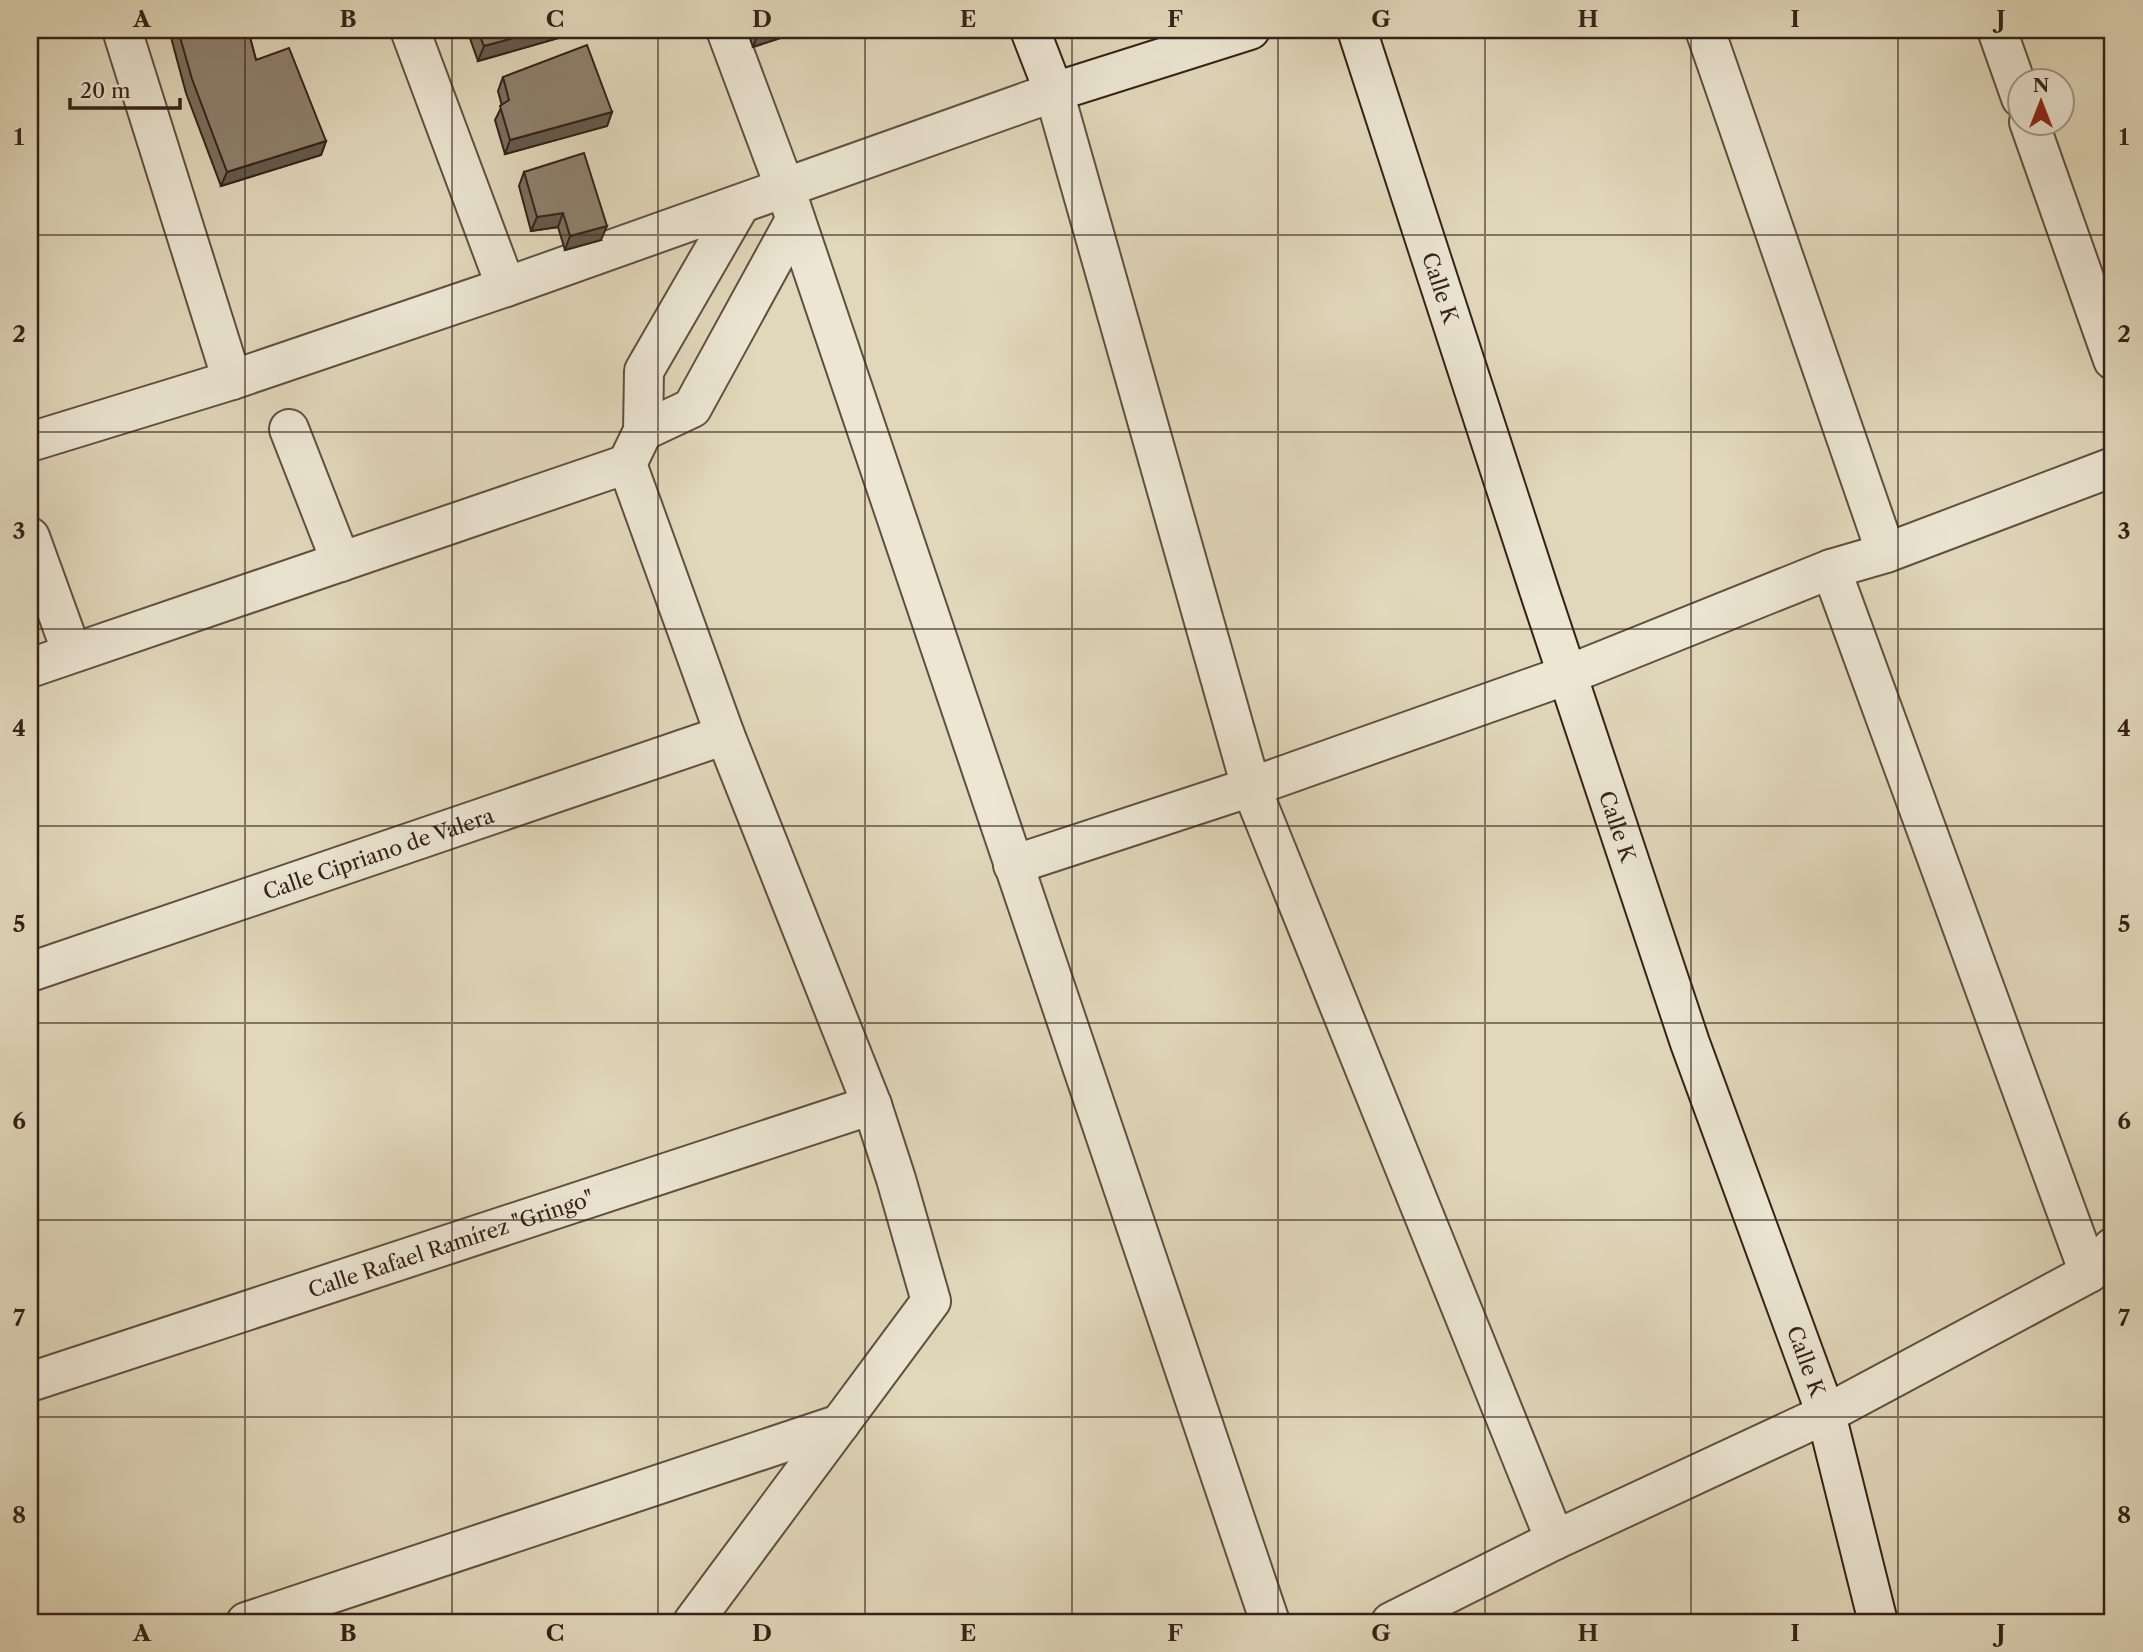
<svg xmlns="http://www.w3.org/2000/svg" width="2143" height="1652" viewBox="0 0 2143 1652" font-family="'Libre Caslon Text',serif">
  <rect width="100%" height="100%" fill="#e1d8bb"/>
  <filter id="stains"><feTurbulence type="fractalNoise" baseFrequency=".00286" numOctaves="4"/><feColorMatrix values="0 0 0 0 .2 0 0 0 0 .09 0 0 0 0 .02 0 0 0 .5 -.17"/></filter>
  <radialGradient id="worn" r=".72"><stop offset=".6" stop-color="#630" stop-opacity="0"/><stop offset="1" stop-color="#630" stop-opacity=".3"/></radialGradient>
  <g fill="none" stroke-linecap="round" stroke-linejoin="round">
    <defs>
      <g id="street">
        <path d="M 122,30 L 232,380"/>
        <path d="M 410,30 L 506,287"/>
        <path d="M 726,30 L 785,188 L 1270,1622"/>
        <path d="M 1705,30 L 1886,553"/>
        <path d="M 1997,30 L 2021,98"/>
        <path d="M 2029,122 L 2113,360"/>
        <path d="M 289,429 L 341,562"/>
        <path d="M 643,431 L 692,408 L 795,220"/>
        <path d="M 30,442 L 232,380 L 506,287 L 1054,92 L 1251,787 L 1555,1540 L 1826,1414 L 2089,1273 L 2113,1247"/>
        <path d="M 627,464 L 643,431 L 644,371 L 740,205"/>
        <path d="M 30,537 L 72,653"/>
        <path d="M 1831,569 L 2089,1273"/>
        <path d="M 30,668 L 627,464 L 725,735 L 872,1105 L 896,1179 L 931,1301 L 693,1622"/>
        <path d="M 1013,865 L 1251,787 L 1567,675 L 1831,569 L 1886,553 L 2113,467"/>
        <path id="s1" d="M 30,972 L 725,735"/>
        <path id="s2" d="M 30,1382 L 872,1105"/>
        <path d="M 246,1622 L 840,1424"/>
        <path d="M 1391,1622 L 1555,1540"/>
      </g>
      <g id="secondary">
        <path d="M 1030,30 L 1054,92 L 1250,30"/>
        <path id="s3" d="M 1357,30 L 1539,590 L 1690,1043 L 1826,1414 L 1878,1622"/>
      </g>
    </defs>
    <!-- street casing -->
    <use href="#street" stroke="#604f41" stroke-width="42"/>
    <!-- secondary casing -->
    <use href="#secondary" stroke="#352118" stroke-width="42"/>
    <!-- street -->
    <use href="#street" stroke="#ece6d3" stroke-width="38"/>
    <!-- secondary -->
    <use href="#secondary" stroke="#ece6d3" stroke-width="38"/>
  </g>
  <!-- wall -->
  <path fill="#7a6e5e" stroke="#352118" stroke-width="2" d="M 169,30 L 248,30 L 256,60 L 326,141 L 321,155 L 221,186 L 186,93 Z
    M 467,30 L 571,30 L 569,35 L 478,61 Z
    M 747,30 L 805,30 L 753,47 Z
    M 503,77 L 612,112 L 607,126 L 505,154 L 495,120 L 502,106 L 498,91 Z
    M 524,172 L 601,240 L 565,250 L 558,227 L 531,231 L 519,186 Z"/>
  <!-- shaded-wall -->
  <path fill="#635a4c" stroke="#352118" stroke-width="2" d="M 543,30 L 571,30 L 569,35 L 478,61 L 484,46 Z
    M 768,30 L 805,30 L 753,47 L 758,33 Z
    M 612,112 L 607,126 L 505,154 L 510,140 Z
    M 326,141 L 321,155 L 221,186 L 227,172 Z
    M 563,213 L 558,227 L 531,231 L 537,217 Z
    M 607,226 L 601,240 L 565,250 L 570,236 Z"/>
  <!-- building -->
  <path fill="#8e806d" stroke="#352118" stroke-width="2" d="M 178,30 L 248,30 L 256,60 L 289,48 L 326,141 L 227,172 L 192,79 Z
    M 477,30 L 543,30 L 484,46 Z
    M 757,30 L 768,30 L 758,33 Z
    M 587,45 L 612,112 L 510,140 L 500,106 L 509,100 L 503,77 Z
    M 584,153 L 607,226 L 570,236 L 563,213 L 537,217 L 524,172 Z"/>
  <!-- grid -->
  <path fill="none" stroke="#352118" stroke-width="2" stroke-opacity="0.55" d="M 245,30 L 245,1622M 452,30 L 452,1622M 658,30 L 658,1622M 865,30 L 865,1622M 1072,30 L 1072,1622M 1278,30 L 1278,1622M 1485,30 L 1485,1622M 1691,30 L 1691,1622M 1898,30 L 1898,1622M 30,235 L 2113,235M 30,432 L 2113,432M 30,629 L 2113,629M 30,826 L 2113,826M 30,1023 L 2113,1023M 30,1220 L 2113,1220M 30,1417 L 2113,1417"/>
  <g text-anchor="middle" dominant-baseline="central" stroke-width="6" stroke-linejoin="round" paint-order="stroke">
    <!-- street labels -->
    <g font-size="21" fill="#352118" stroke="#ece6d3">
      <text stroke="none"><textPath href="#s3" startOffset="271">Calle K</textPath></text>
      <text stroke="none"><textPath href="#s3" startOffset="838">Calle K</textPath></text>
      <text stroke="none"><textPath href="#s1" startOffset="368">Calle Cipriano de Valera</textPath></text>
      <text stroke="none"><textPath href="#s2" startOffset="443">Calle Rafael Ramírez "Gringo"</textPath></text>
      <text stroke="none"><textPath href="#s3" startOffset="1405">Calle K</textPath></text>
    </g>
  </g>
  <!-- margin -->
  <rect width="2143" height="1652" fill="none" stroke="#e1d8bb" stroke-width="77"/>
  <!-- north arrow -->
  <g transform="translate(2041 102)"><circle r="33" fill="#ece6d3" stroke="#a39788" stroke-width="2"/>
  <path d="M0-5L12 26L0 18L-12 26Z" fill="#8f2418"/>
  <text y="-10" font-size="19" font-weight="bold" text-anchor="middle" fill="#352118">N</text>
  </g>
  <!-- scale -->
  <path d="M70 98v10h110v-10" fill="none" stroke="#352118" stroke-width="3.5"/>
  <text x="80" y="98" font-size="21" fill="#352118" stroke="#ece6d3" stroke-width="5" paint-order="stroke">20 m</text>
  <rect x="38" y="38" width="2066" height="1576" fill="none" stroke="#352118" stroke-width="2.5"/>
  <g font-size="23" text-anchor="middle" font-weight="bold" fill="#352118">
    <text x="142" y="27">A</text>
    <text x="348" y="27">B</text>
    <text x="555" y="27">C</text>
    <text x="762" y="27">D</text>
    <text x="968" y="27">E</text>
    <text x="1175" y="27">F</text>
    <text x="1381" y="27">G</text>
    <text x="1588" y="27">H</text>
    <text x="1795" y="27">I</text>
    <text x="2001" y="27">J</text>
    <text x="19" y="145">1</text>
    <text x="2124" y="145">1</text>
    <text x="19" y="342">2</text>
    <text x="2124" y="342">2</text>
    <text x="19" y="539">3</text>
    <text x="2124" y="539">3</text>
    <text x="19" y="736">4</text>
    <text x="2124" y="736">4</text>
    <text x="19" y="932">5</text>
    <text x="2124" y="932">5</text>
    <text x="19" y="1129">6</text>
    <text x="2124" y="1129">6</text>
    <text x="19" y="1326">7</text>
    <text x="2124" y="1326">7</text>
    <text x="19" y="1523">8</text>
    <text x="2124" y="1523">8</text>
    <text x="142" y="1641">A</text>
    <text x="348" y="1641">B</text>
    <text x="555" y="1641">C</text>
    <text x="762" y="1641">D</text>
    <text x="968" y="1641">E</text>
    <text x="1175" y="1641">F</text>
    <text x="1381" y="1641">G</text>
    <text x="1588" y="1641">H</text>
    <text x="1795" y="1641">I</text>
    <text x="2001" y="1641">J</text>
  </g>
  <rect width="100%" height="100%" filter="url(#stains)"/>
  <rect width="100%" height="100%" fill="url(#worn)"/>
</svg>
